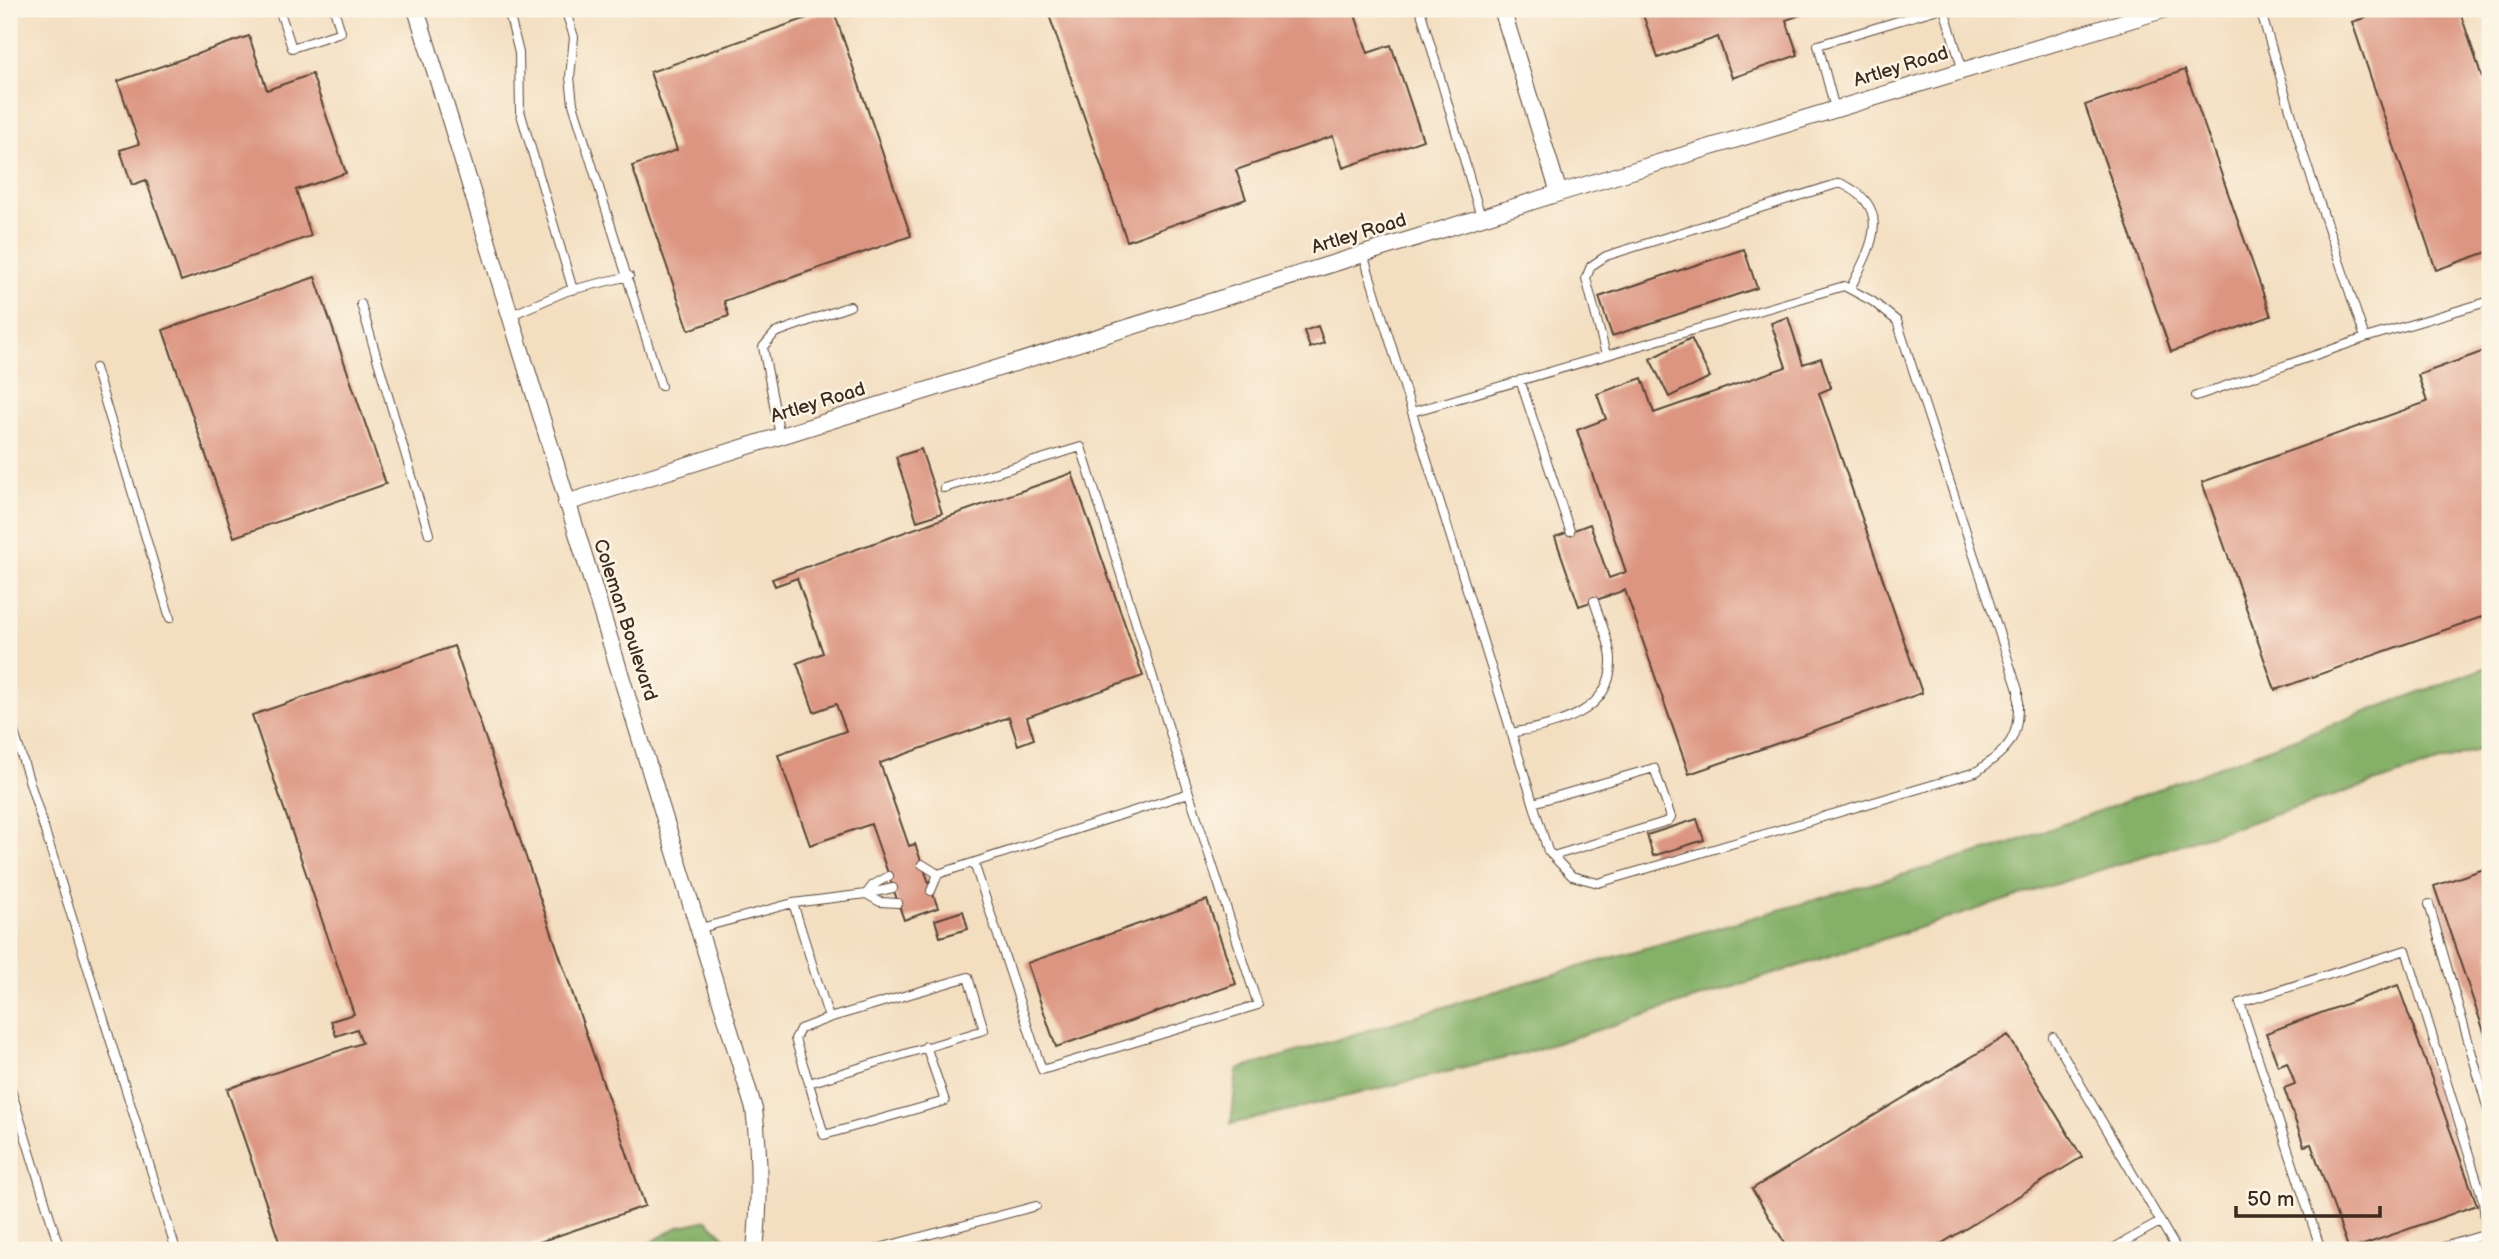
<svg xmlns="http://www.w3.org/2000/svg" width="2499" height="1259" viewBox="0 0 2499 1259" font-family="'Balsamiq Sans',sans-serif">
  <rect width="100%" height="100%" fill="#fcf5e5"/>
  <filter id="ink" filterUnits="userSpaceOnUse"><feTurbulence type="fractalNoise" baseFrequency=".0143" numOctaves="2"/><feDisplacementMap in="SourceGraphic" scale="14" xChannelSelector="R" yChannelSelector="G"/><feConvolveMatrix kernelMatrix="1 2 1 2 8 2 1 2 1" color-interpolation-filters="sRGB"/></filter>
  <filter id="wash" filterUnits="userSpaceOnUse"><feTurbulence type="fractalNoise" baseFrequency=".00686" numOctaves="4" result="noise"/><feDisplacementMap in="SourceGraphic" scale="28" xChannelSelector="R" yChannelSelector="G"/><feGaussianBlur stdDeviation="1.57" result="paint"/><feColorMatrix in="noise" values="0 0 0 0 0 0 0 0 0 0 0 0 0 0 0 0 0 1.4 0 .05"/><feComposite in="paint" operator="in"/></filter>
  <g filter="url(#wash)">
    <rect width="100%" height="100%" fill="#f3dec0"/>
    <!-- forest -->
    <path fill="#84b068" stroke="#606d43" stroke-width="2" d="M 2490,666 L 2490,746 L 1522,1054 L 1231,1124 L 1237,1070 L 1523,983 L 2007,845 Z
      M 707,1220 L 731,1243 L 732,1250 L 638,1250 L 678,1227 Z"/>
    <g id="blocks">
      <!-- building -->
      <path fill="#dc9581" d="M 833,9 L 911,236 L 724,301 L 729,316 L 689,330 L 632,166 L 677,150 L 650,72 Z
        M 1047,9 L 1353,9 L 1368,53 L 1391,45 L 1423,140 L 1343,168 L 1333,136 L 1236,170 L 1246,199 L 1127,241 Z
        M 1641,9 L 1817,9 L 1786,20 L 1798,55 L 1732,78 L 1718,37 L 1658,58 Z
        M 2392,9 L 2459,9 L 2490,101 L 2490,251 L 2436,270 L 2352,22 Z
        M 249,36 L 267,90 L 312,74 L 346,173 L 296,190 L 311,236 L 181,281 L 146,180 L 132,185 L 120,150 L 139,144 L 118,81 Z
        M 2185,70 L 2271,316 L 2171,352 L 2085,105 Z
        M 1744,249 L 1757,288 L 1612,336 L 1599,297 Z
        M 315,277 L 386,484 L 234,537 L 163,330 Z
        M 1788,317 L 1803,364 L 1821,358 L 1831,388 L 1819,393 L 1922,693 L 1689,774 L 1625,590 L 1579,606 L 1555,537 L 1590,524 L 1609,578 L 1626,572 L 1577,430 L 1606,419 L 1597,394 L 1642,378 L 1654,413 L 1786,367 L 1771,323 Z
        M 1318,326 L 1324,343 L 1310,348 L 1304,331 Z
        M 1691,338 L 1710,377 L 1669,397 L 1650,359 Z
        M 2490,349 L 2490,614 L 2275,690 L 2202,482 L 2427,402 L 2418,375 Z
        M 921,449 L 942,513 L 917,521 L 896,457 Z
        M 1072,473 L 1143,676 L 1027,717 L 1034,739 L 1018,745 L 1009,717 L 880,763 L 909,846 L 915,844 L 938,908 L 904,920 L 871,824 L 810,845 L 778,755 L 846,731 L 836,704 L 814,712 L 797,663 L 823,653 L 797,578 L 775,586 L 772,579 Z
        M 454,646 L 645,1206 L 516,1250 L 282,1250 L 227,1089 L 362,1043 L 357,1029 L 336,1036 L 331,1021 L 354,1014 L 252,715 Z
        M 1697,819 L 1704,840 L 1653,856 L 1647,835 Z
        M 2490,867 L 2490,1049 L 2434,886 Z
        M 1207,900 L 1236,984 L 1056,1047 L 1027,963 Z
        M 963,911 L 968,929 L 940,937 L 935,920 Z
        M 2398,985 L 2477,1205 L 2349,1250 L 2311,1144 L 2304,1146 L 2284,1088 L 2295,1084 L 2287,1062 L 2278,1066 L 2266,1033 Z
        M 2008,1035 L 2082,1157 L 1931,1250 L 1789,1250 L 1752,1189 Z"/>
    </g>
  </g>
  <g filter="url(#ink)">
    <use href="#blocks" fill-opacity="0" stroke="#574536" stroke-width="2"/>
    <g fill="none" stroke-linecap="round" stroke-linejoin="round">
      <defs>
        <path id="service" d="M 279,9 L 292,48 L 341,32 L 334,9
          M 508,9 L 519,53 L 520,111 L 573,290
          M 565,9 L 574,37 L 570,77 L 573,104 L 661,386
          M 1420,9 L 1481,217
          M 1944,9 L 1963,71
          M 2260,9 L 2303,153 L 2365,338 L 2490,301
          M 1835,109 L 1818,45 L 1938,9
          M 1363,254 L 1548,851 L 1572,876 L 1598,883 L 1976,772 C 2014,745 2019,738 2018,690 L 1897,321 L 1872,301 L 1844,286 L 1412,412
          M 361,304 L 429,534
          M 509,316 L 567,291 L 629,276
          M 1606,355 L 1586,278 L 1591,266 L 1606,256 L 1840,183 C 1896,207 1870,249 1850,289
          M 95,368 L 170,618
          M 1520,380 L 1570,531
          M 2196,396 L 2365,338
          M 780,436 L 763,347 L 775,333 L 850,306
          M 9,716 L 176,1250
          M 1511,733 C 1553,725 1613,715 1611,659 C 1610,641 1599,618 1594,601
          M 1533,803 L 1654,768 L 1671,817 L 1668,821 L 1553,856
          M 974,863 L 1042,1070 L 1258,1005 L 1189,793
          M 922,864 L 938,874 L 1189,793 L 1081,447 L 944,488
          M 931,891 L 938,874
          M 866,894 L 880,902 L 898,903
          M 866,894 L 893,888
          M 793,903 L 866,894 L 873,885 L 889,876
          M 2429,904 L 2490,1117
          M 701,928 L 793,903 L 829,1018 L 968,977 L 984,1030 L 809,1083 L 795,1039 L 800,1029 L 829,1018
          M 2053,1037 L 2177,1250
          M 9,1083 L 60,1250
          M 809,1083 L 824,1135 L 945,1101 L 926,1046
          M 872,1250 L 1036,1206
          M 2110,1250 L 2160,1222
          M 2321,1250 L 2240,1003 L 2406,950 L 2483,1200 L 2488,1250
          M 2433,1250 L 2487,1234"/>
        <path id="minor" d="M 416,9 L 754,1109 C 760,1155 760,1203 755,1250
          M 1502,9 L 1559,193
          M 566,503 L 1559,193 L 2166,9"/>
      </defs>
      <!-- service casing -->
      <use href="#service" stroke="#574536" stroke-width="10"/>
      <!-- minor casing -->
      <use href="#minor" stroke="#574536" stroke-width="18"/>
      <!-- service -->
      <use href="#service" stroke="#fff" stroke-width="8"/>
      <!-- minor -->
      <use href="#minor" stroke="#fff" stroke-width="16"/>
    </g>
  </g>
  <g text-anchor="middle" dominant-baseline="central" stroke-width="5" stroke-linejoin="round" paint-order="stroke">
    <!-- street labels -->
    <g font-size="19" fill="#3b2a1e" stroke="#fcf5e5">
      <text transform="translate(1901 67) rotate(-17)">Artley Road</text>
      <text transform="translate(1359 234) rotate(-17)">Artley Road</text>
      <text transform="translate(818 403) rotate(-17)">Artley Road</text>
      <text transform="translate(625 620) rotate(72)">Coleman Boulevard</text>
    </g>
  </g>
  <!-- margin -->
  <rect width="2499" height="1259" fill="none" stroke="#fcf5e5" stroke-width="35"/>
  <!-- scale -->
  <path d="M2236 1206v10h144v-10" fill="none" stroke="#3b2a1e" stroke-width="3.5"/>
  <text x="2247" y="1206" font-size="21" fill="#3b2a1e" stroke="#fcf5e5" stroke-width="5" paint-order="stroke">50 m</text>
</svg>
